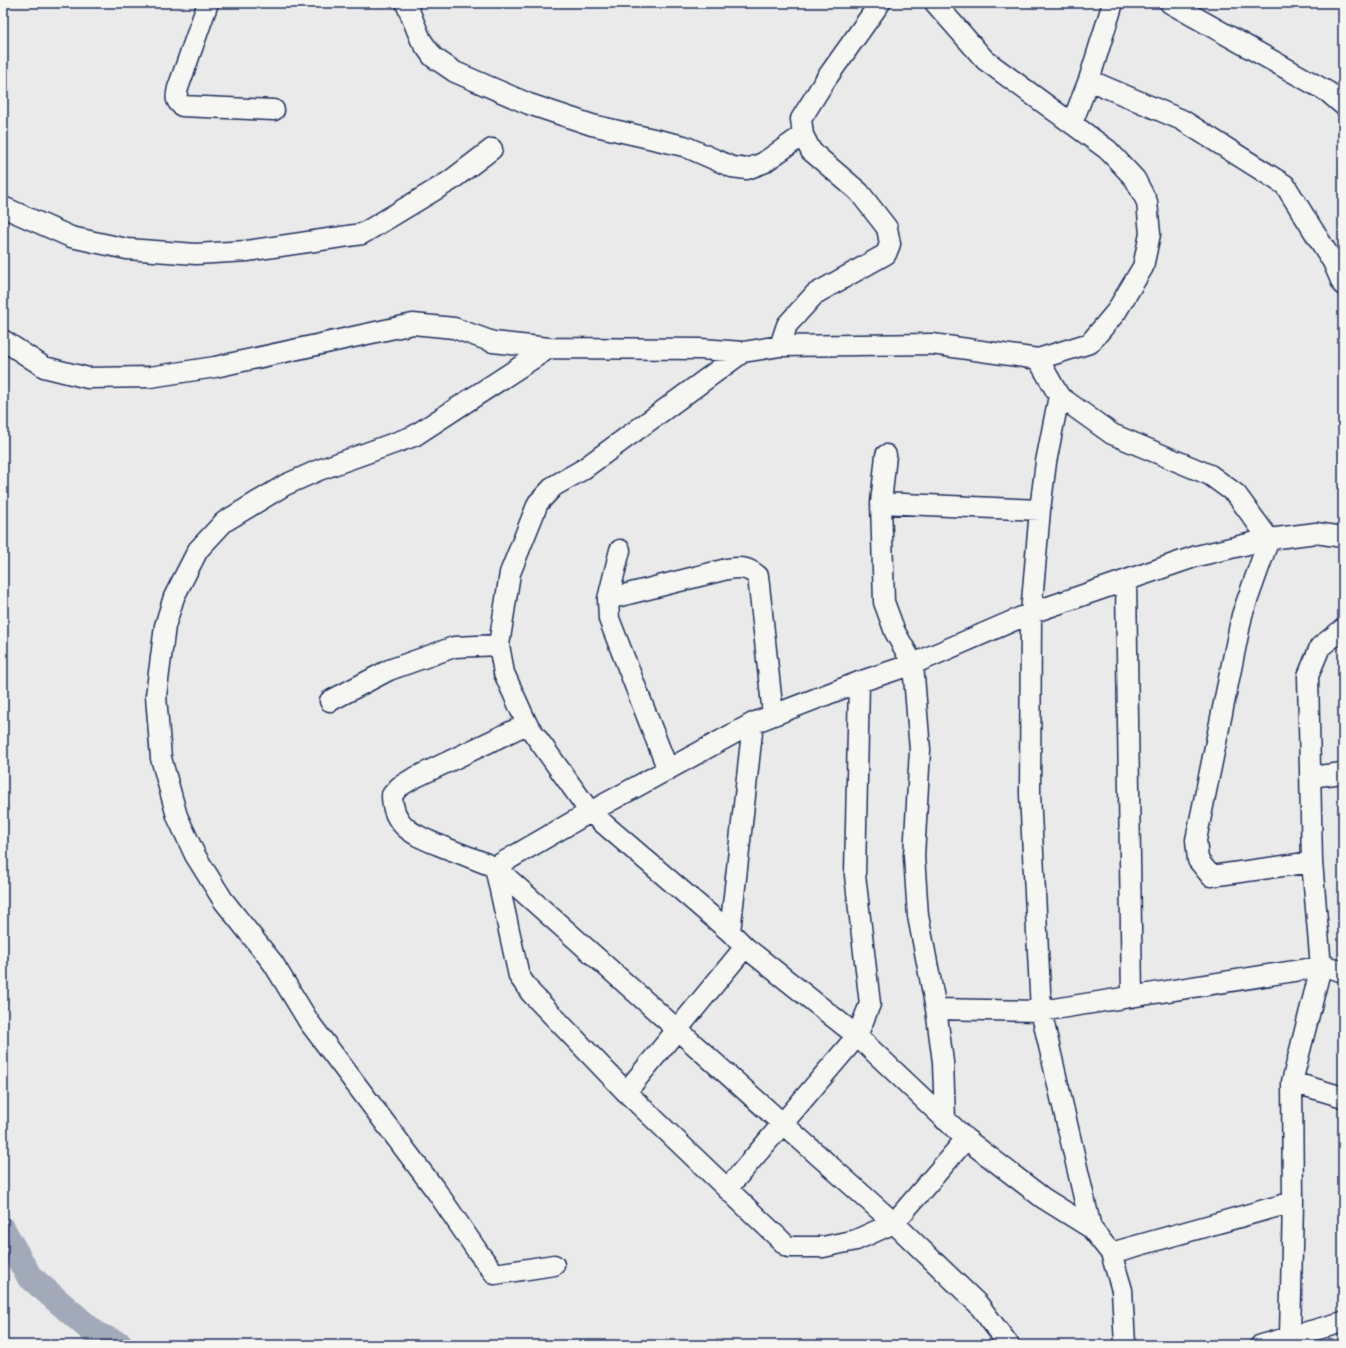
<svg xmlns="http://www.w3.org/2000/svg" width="1346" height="1348" viewBox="0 0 1346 1348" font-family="'Shantell Sans',sans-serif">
  <rect width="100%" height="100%" fill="#e9eae9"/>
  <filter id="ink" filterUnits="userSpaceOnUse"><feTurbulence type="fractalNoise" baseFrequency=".025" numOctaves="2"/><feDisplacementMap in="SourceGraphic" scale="8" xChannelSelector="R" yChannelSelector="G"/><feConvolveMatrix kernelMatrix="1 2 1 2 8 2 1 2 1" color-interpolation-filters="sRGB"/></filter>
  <g filter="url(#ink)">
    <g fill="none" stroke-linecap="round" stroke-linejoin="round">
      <!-- river -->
      <path stroke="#a2aaba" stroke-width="26" d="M 3,1230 L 29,1276 L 97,1335 L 121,1345"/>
      <defs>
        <path id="minor" d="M 208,3 L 178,88 C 176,97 175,100 182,106 L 274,110
          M 406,3 L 421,40 L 433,57 L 455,72 L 529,104 L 592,125 L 684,146 L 732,167 L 747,169 L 763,163 L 803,135
          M 1170,3 L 1328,92 L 1343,105
          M 1089,80 L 1182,120 L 1285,185 L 1333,262 L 1343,285
          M 1072,123 L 1089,80 L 1113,3
          M 3,207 L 71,237 L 127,249 L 196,254 L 247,251 L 362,234 L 450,181 L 492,149
          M 3,340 L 44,367 L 88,378 L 150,377 L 215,367 L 413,324 L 454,328 L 493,342 L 549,348 L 701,349 L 743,352 L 780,346 L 932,344 L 1038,359 L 1090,343 L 1116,312 L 1143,267 L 1150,234 L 1147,202 L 1135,179 L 1108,150 L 985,60 L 935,3
          M 780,346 L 787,325 L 815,294 L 886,254 L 890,244 L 887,228 L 859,192 L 811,151 L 803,135 L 801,119 L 826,79 L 880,3
          M 549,348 L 414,436 L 319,470 L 285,485 L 224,522 L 198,550 L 174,597 L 165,626 L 156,696 L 161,758 L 177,816 L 195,855 L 223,900 L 273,963 L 309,1022 L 437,1192 L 478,1252 L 495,1274 L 554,1265
          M 743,352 L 582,470 L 554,486 L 538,503 L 510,573 L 499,645 L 504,673 L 527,724 L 590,812 L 730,932 L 745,947 L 857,1036 L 966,1139 L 1043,1198 L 1091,1228 L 1111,1253 L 1122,1290 L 1125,1345
          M 1038,359 L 1059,396 L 1112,434 L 1210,475 L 1236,494 L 1269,539 L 1242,615 L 1196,840 L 1198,860 L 1211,876 L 1312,862
          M 1059,396 L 1046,462 L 1040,510 L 1031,613 L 1030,794 L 1041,1011 L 1091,1228
          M 886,455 L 881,503 L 884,602 L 895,632 L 913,664 L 920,750 L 914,856 L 918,916 L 936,1009 L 943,1062 L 945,1120
          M 881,503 L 1040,510
          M 620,550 L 608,599 L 609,619 L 668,770
          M 1126,582 L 1132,997
          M 608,599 L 727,569 C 741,567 747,567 758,576 L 773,715
          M 330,701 L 389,670 L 454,647 L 499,645
          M 527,724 L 412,779 L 399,787 L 392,795 C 392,829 419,837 446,848 C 462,854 479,861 495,867 L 894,1223 L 978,1304 L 1009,1345
          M 1310,777 L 1343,773
          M 495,867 L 590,812 L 753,723 L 859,682 L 913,664 L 1031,613 L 1197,556 L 1269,539 L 1316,533 L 1343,537
          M 495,867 L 519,976 L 531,993 L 626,1092 L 788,1247 L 823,1247 L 856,1240 L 894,1223 L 966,1139
          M 730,932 L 753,723
          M 936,1009 L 1041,1011 L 1326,966 L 1343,972
          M 1292,1082 L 1343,1097
          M 626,1092 L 745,947
          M 727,1189 L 857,1036 L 870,1004 L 855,875 L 859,682
          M 1111,1253 L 1293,1202
          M 1290,1336 L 1293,1202 L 1292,1082 L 1321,967 L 1312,862 L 1308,676 L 1320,647 L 1343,629
          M 1261,1345 L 1343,1322"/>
      </defs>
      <!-- minor casing -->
      <use href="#minor" stroke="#1b2f5e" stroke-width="23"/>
      <!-- minor -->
      <use href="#minor" stroke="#f6f6f2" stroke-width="20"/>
    </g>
  </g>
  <!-- margin -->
  <rect width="1346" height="1348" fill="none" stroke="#f6f6f2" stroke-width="16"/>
  <rect x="8" y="8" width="1330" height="1332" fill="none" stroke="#1b2f5e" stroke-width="1.5" filter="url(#ink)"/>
</svg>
